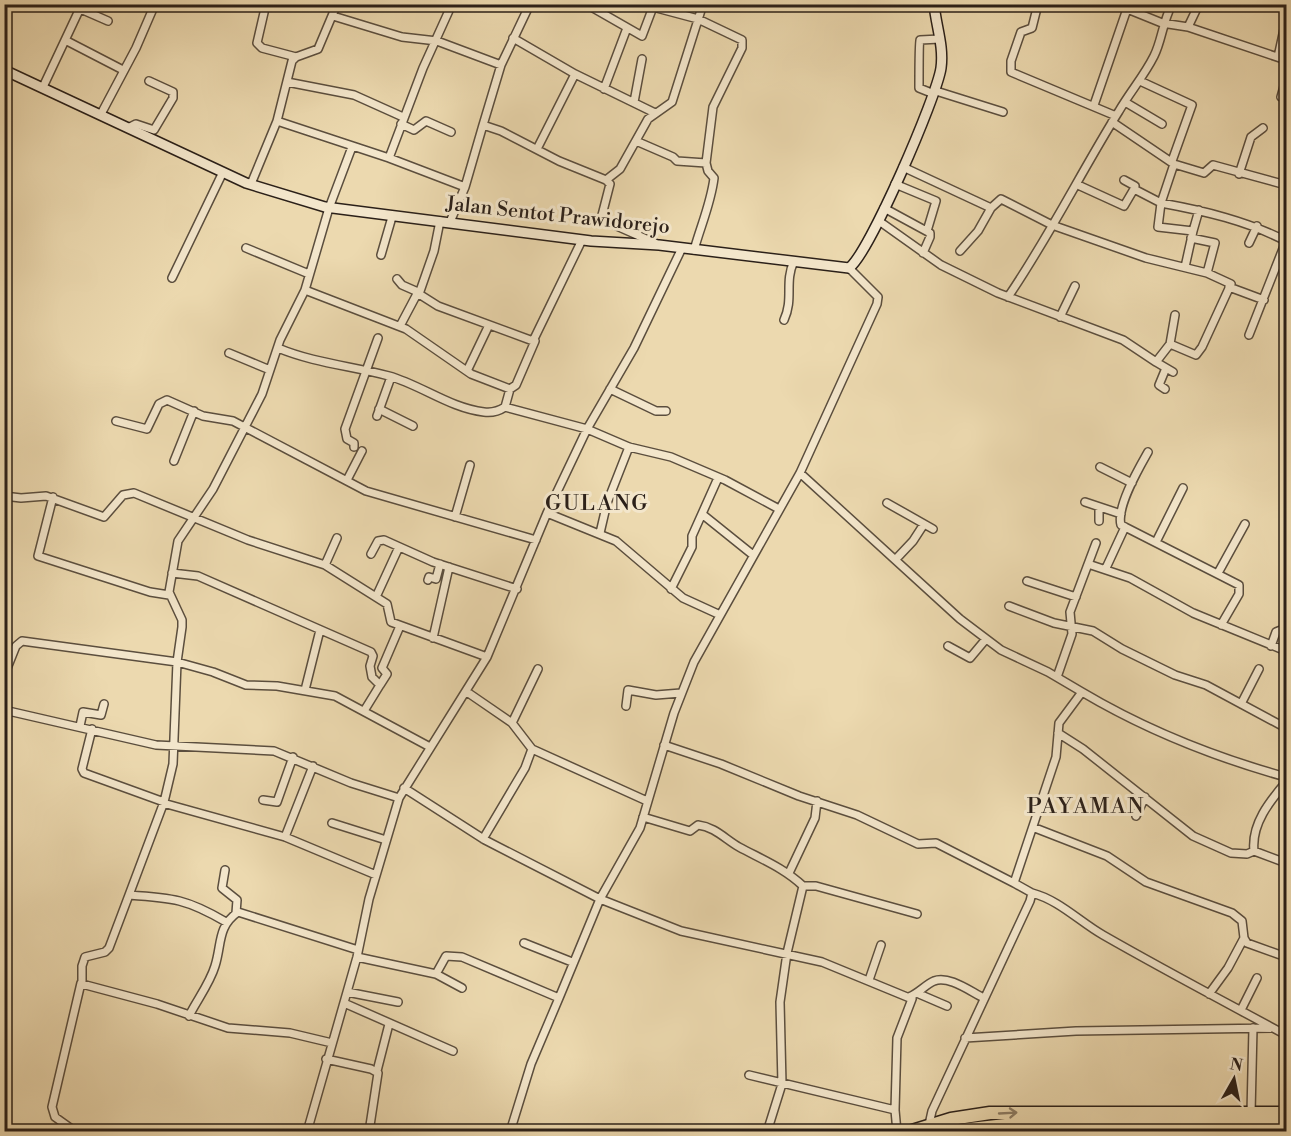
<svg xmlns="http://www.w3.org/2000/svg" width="1291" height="1136" viewBox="0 0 1291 1136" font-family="'Libre Bodoni',serif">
  <rect width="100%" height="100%" fill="#ecd9af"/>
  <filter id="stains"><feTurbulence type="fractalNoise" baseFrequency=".00333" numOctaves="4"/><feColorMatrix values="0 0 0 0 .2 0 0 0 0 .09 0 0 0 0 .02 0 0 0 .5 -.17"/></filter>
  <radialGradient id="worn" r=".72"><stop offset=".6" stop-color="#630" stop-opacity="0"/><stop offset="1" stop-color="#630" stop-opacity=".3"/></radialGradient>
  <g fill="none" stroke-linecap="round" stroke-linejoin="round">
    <defs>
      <path id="street" d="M 69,4 L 108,21
        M 266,4 L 257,43 L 262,48 L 296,57
        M 530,4 L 501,65 L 483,125 L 501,131 L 559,161 L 606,180 L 610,184 L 601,219 L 655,243
        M 586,4 L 642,36 L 653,7 L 698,19 L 742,40 L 742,48 L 713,107 L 706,163 L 708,171 L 714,178 C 711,203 701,225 694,250
        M 1038,4 L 1032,28 L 1021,32 L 1011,61 L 1011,72 L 1116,116
        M 1115,4 L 1162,23 L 1188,27 L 1286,60
        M 333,16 L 402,37 L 437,41 L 501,65
        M 1188,27 L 1199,4
        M 513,38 L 575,74 L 655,113
        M 65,40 L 123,70
        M 1278,57 L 1286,20
        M 1140,81 L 1192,105 L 1172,161
        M 287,82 L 354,95 L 403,117
        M 43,87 L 82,4
        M 604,89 L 627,28
        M 936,91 L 1003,112
        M 934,94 L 919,88 C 919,80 919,42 920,40 L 940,39
        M 1281,97 L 1286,79
        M 634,102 L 642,59
        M 1125,102 L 1162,124
        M 1094,105 L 1127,9
        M 101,114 L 136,48 L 155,4
        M 277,121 L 389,158 L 423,68 L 452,4
        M 1112,122 L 1174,164 L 1161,203 C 1205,211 1247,221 1286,241
        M 401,124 L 414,130 L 426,121 L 451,132
        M 130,127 L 136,124 L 154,130 L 173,98 L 173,92 L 149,81
        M 636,141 L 673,157 L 677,161 L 706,163
        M 537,149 L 575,74
        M 389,158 L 465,187
        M 1174,164 L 1204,173 L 1213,165 L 1286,185
        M 1239,174 L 1251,137 L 1263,128
        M 606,180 L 620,169 L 648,119 L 672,102 L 703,4
        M 1124,180 L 1135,186 L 1134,189 L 1161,203 L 1158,227 L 1193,231 L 1185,267
        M 251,184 L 277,121 L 292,61 L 296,57 L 318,49 L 337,4
        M 895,184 L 936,201 L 927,231
        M 1078,185 L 1124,206 L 1134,189
        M 884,208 L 930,233 L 930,237 L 923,253
        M 440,221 L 434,251 L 419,294 L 438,306 L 533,341 L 582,240
        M 879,221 L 941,265 L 998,293 L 1123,340 L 1156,362 L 1170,344 L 1196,355 L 1202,347 L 1231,284 L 1207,273 L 1146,258 L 1052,225 L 1001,199 L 991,208 L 903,167
        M 450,222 L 465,187 L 483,125
        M 1193,231 L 1199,210
        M 1191,238 L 1215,243 L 1207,273
        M 1249,243 L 1257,226
        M 246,248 L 309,274
        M 960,251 L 978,231 L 991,208
        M 381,255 L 392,217
        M 849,268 L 878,297 L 877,304 L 800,473 L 694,662 L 674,713 L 640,828 L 600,899 L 681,931 L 822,962 L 912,999 L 897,1038 L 895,1110 L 897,1132
        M 172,278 L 223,172
        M 397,279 L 402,285 L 418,292 L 400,326
        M 1229,287 L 1264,300
        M 305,290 L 406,329 L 471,374 L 510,389 L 505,407 L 587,429 L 629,447 L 671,457 L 725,480 L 779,509
        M 1008,297 C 1049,237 1081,172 1119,111 C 1130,92 1144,76 1154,56 C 1162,40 1162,24 1172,4
        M 1060,317 L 1075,286
        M 784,320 C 794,298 784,283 794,261
        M 1249,335 L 1286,241
        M 1170,344 L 1175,315
        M 278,348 C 314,363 352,366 389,376 C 421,385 450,408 484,412 C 492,413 499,411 505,407
        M 229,353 L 270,370
        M 1156,362 L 1173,372
        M 467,371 L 489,325
        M 510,389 L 516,385 L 535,341
        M 610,389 L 656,411 L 666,411
        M 1165,389 L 1159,385 L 1166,368
        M 379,409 L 413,426
        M 377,416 L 391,377
        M 116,421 L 147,429 L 159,404 L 167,400 L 203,416 L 233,421 L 366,491 L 536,540
        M 354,447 L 354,443 L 347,439 L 345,429 L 378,338
        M 174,461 L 194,411
        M 1100,467 L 1132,483
        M 800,473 L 960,619 L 1001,650 L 1048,672 L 1082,692
        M 347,480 L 362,451
        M 4,496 L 21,498 L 46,496 L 104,517 L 123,495 L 134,493 L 248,540 L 325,565 L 387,604 L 391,622 L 487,657
        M 53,497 L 38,556 L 150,592 L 169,595
        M 1085,502 L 1121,514
        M 887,503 L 933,529
        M 1099,507 L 1099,521
        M 547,513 L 616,541 L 683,598 L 718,614
        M 702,514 L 753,555
        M 455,517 L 470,465
        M 1125,527 L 1121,525 C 1116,507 1139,468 1148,452
        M 600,533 L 607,503 L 629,447
        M 1156,542 L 1183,488
        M 371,554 L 378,541 L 384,540 L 433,562 L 517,589
        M 896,559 L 913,541 L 924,524
        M 1088,564 L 1130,578 L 1193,613 L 1286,651
        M 325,565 L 337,538
        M 1106,568 L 1125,527 L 1239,585 L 1239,594 L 1221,625
        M 172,573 L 198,576 L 371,652 L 373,656 L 370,666 L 372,677 L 380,685 L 364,711
        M 1218,573 L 1245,524
        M 428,580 L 429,577 L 436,579 L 440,564
        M 1027,581 L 1076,597
        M 671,589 L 692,547 L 692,536 L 718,478
        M 376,597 L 399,547
        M 1009,606 L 1054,623 L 1093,631 L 1122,649 L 1175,675 L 1206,685 L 1286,728
        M 433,638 L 449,567
        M 948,646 L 970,658 L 986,639
        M 1271,646 L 1276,632 L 1286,628
        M 4,676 L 16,646 L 22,641 L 177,662 L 213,672 L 246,685 L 277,686 L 335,696 L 430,747
        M 1057,677 L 1072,634 L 1070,612 L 1096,543
        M 380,685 L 387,674 L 382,668 L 400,626
        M 305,690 L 320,630
        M 467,692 L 512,723 L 532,749 L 647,801
        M 1241,704 L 1259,669
        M 626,706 L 628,690 L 656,695 L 681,693
        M 4,710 L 156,745 L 274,751 L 351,783 L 399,798
        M 512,723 L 538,669
        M 80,726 L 83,712 L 101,715 L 104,704
        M 92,729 L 82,769 L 84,773 L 164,802
        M 1058,733 L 1083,749 L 1193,836 L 1231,853 L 1247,854 L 1254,851 L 1286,863
        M 664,745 L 721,764 L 799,796 L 857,815 L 918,844 L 936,843 L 1014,883
        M 263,800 L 277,802 L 293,757
        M 163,803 L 285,837 L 376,875
        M 1136,816 L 1145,797
        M 643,817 L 690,831 L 698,825 C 715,827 725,839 739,847 C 761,859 784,868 803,886 L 787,953 L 780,1002 L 782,1084 L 767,1132
        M 332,823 L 386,840
        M 1035,828 L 1107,856 L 1146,882 L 1232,913 L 1242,921 L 1244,938 L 1247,943 L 1286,957
        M 285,837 L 313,766
        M 483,839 L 525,768 L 532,749
        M 1254,851 C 1251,824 1270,801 1286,782
        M 225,870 L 222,888 L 237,900 L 236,913
        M 789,873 L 815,818 L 817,801
        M 803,886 L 816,886 L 917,914
        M 1032,893 C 1059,900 1080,922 1103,935 C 1164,970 1225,1002 1286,1035
        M 129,895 L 109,948 L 105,952 L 85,957 L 82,966 L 82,984 L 157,1004 L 228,1028 L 290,1033 L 332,1043
        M 226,922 C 187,899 173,898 129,895 L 164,802 L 173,764 L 177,662 L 182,627 L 182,620 L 169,592 L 178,541 L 213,489 L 262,394 L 280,340 L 305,290 L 329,208 L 352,147
        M 524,943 L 572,962
        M 357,957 L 436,974 L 446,956 L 462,957 L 559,998 L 600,899 L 485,840 L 404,788
        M 436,974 L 462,988
        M 869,980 L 881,945
        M 347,992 L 398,1002
        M 919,994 L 947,1006
        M 1209,994 L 1228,968 L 1244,938
        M 909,997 C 919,993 925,985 934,981 C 949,975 971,992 984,998
        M 344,1003 L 453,1051
        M 1241,1010 L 1257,978
        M 189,1016 C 197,1000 210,983 215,966 C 222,944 217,927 238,912 L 358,950
        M 965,1038 L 1076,1031 L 1272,1028
        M 326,1059 L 371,1069 L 378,1073 L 369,1132
        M 377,1071 L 389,1024
        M 749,1075 L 895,1110
        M 1251,1113 L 1253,1028
        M 76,1132 L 55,1117 L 52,1107 L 81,983
        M 307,1132 L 357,957 L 369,899 L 399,798 L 487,657 L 547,513 L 587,429 L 634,348 L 682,248
        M 510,1132 L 531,1064 L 559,998
        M 936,1132 L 930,1120 L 932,1111 L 1030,901 L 1032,893 L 1014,883 L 1056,757 L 1059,723 L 1082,692 C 1146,730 1214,757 1286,777"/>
      <path id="secondary" d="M 4,70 L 246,183 L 325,207 L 591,241 L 659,245 L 849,268 C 869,254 937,96 941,68 C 944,46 936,26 934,4"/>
      <path id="highway" d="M 909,1132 L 951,1119 L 990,1113 L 1286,1113
        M 944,1132 L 1023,1123 L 1286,1123"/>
    </defs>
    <!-- street casing -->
    <use href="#street" stroke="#5b4e3e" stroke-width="10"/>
    <!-- secondary casing -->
    <use href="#secondary" stroke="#2b2019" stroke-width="12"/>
    <!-- highway casing -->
    <use href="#highway" stroke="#2b2019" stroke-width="15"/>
    <!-- street -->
    <use href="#street" stroke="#f3e6cb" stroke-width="7"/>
    <!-- secondary -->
    <use href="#secondary" stroke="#f3e6cb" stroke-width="9"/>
    <!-- highway -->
    <use href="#highway" stroke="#ecd9af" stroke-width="12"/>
  </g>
  <!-- one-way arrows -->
  <defs><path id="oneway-shaft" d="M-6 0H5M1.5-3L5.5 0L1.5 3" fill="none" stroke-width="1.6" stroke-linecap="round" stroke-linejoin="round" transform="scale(1.5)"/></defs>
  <use stroke="#8c7c64" href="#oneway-shaft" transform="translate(1008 1113) rotate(-3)"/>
  <g text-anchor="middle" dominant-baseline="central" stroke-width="6" stroke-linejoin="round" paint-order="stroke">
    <!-- street labels -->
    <g font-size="20" fill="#2b2019" stroke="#f3e6cb">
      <text transform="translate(558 216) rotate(6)">Jalan Sentot Prawidorejo</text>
    </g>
    <!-- quarter labels -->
    <g font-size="22" letter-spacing="1.5" fill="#2b2019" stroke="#f3e6cb">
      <text x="597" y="503">GULANG</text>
      <text x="1086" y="806">PAYAMAN</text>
    </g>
  </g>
  <!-- margin -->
  <rect width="1291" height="1136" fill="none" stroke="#ecd9af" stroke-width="24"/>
  <rect x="6" y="6" width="1279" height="1124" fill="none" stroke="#2b2019" stroke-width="3"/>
  <rect x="12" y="12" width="1267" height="1112" fill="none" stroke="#2b2019" stroke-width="1.5"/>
  <!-- north arrow -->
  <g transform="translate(1234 1079) rotate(9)" stroke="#f3e6cb" stroke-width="4.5" paint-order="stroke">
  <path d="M0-4.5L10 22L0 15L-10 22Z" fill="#2b2019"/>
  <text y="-9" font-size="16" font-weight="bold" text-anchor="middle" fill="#2b2019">N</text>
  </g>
  <rect width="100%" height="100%" filter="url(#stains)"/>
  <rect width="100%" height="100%" fill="url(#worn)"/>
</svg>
